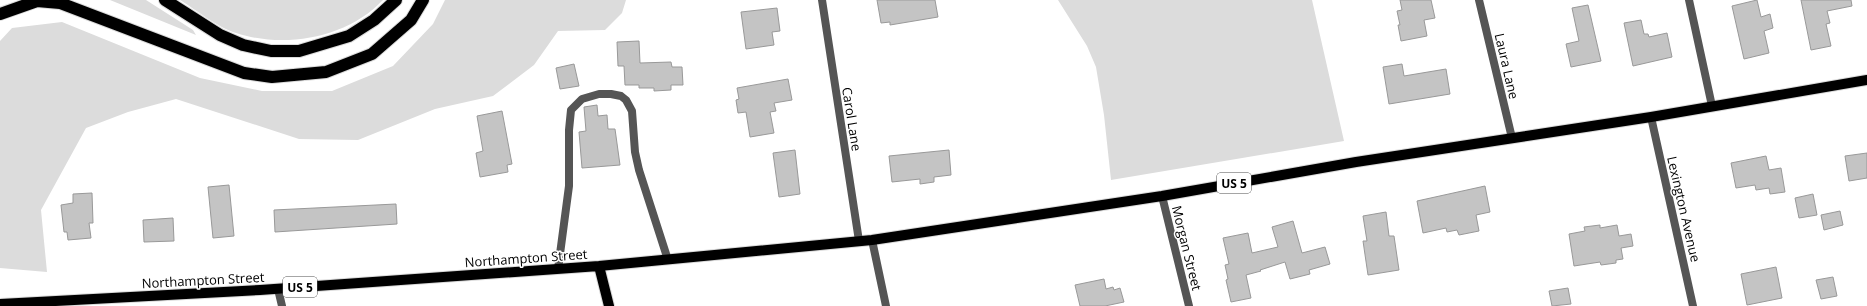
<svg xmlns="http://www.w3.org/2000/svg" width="1867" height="306" viewBox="0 0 1867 306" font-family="'Open Sans',sans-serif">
  <rect width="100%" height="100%" fill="#fff"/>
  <!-- green -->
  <path fill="#dcdcdc" d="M 110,0 L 146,0 L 193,30 L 196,35 Z
    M 180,0 L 383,0 C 347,38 285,49 236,33 C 219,28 196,10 180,0 Z
    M 445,0 L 626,0 L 622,13 L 605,30 L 558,31 L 534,65 L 493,96 L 435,109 L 358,140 L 299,139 L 176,99 L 128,112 L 86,128 L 41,210 L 47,272 L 0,268 L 0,41 L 12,28 L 62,22 L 200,78 L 262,91 L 332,91 L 393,66 L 433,24 Z
    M 1058,0 L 1312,0 L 1344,141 L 1111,180 L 1104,115 L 1096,67 L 1087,46 Z"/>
  <!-- building -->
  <path fill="#c4c4c4" stroke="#999" d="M 877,0 L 935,0 L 938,17 L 890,25 L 890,22 L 881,23 Z
    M 1400,0 L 1431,0 L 1435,18 L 1424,20 L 1427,36 L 1401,41 L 1398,25 L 1400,25 L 1397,11 L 1402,10 Z
    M 1757,0 L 1761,17 L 1770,14 L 1773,28 L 1764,31 L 1769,53 L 1744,59 L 1732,6 Z
    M 1801,0 L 1851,0 L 1852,6 L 1827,11 L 1830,23 L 1826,24 L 1831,46 L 1811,50 Z
    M 1588,5 L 1601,61 L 1571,67 L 1566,44 L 1579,41 L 1572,8 Z
    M 777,8 L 780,31 L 772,32 L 774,45 L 746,49 L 741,12 Z
    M 1641,20 L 1644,34 L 1648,34 L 1649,37 L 1667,33 L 1672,57 L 1633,66 L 1624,23 Z
    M 639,41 L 640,63 L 671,62 L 672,67 L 682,67 L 683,85 L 671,85 L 671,90 L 654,91 L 654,88 L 639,88 L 639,85 L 625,85 L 624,66 L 618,66 L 617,42 Z
    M 574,64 L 579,86 L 560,89 L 556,68 Z
    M 1402,64 L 1404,76 L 1446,69 L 1450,94 L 1389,104 L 1383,67 Z
    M 788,79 L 792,100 L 774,103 L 776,111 L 770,112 L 774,133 L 750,137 L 746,112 L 738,113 L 736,100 L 739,99 L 737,88 Z
    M 597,105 L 598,116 L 607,115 L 608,129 L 615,129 L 620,165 L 582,168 L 579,132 L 586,131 L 584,107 Z
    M 502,111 L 512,164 L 507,165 L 508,172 L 480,177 L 476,153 L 483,151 L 477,116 Z
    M 795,150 L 800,194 L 779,197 L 773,153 Z
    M 949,150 L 951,175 L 934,177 L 934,182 L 920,184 L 920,179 L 892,182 L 889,156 Z
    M 1867,153 L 1867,178 L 1849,181 L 1845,156 Z
    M 1766,156 L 1769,170 L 1781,168 L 1785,192 L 1770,194 L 1769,188 L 1756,190 L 1755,185 L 1736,188 L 1731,163 Z
    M 229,185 L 234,236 L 213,238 L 208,187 Z
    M 1485,186 L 1490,212 L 1476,215 L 1479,231 L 1459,235 L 1457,230 L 1447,232 L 1446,228 L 1423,233 L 1417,201 Z
    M 92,193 L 93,223 L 89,223 L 91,238 L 68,240 L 67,232 L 64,232 L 61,205 L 73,203 L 73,194 Z
    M 1813,194 L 1817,215 L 1799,218 L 1795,198 Z
    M 396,204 L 397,224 L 275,232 L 274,210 Z
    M 1840,211 L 1843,225 L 1824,230 L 1821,215 Z
    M 1386,212 L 1389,236 L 1394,236 L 1399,270 L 1368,275 L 1363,241 L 1367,241 L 1363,216 Z
    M 173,218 L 174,241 L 144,242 L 143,220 Z
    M 1293,221 L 1302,253 L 1325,247 L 1330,264 L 1309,270 L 1310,274 L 1290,279 L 1285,262 L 1260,270 L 1261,271 L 1246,275 L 1251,298 L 1231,302 L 1226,280 L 1228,279 L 1225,265 L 1229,264 L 1223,238 L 1248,233 L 1252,253 L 1278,247 L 1272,227 Z
    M 1600,225 L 1600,228 L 1617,225 L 1619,236 L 1631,234 L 1633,246 L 1621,248 L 1623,259 L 1616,260 L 1616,263 L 1601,265 L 1600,262 L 1574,266 L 1569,234 L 1585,231 L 1584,227 Z
    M 1776,267 L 1782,298 L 1747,305 L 1741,274 Z
    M 1833,277 L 1837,296 L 1821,299 L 1816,280 Z
    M 1104,279 L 1106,289 L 1113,287 L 1114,290 L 1120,288 L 1124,302 L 1105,306 L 1080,306 L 1075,285 Z
    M 1568,288 L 1571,304 L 1552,306 L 1549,291 Z"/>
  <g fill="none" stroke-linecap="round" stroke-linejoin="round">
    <defs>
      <path id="primary" d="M 599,266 L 609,306
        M 0,304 L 260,290 L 599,266 L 872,240 L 1162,196 L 1356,162 L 1651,117 L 1867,80"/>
      <path id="motorway" d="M 165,0 L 220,35 L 243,45 L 271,51 L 299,51 L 349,36 L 374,20 L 396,0
        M 0,14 L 37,1 L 60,3 L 244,73 L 272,77 L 326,72 L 372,54 L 411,20 L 423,0"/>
    </defs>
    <!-- primary casing -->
    <use href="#primary" stroke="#dbdbdb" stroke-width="12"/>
    <!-- motorway casing -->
    <use href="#motorway" stroke="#dbdbdb" stroke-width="14"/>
    <!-- service -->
    <path stroke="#555" stroke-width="8" d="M 558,269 L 569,186 L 569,130 L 571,110 L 582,99 L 599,94 L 611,94 L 621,96 L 626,100 L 632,111 L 635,152 L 639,170 L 668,260"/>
    <!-- minor -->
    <path stroke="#555" stroke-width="8" d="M 822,0 L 859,241
      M 1479,0 L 1512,138
      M 1689,0 L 1712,106
      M 1651,117 L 1693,306
      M 1162,196 L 1189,306
      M 872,240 L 886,306
      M 278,289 L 282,306"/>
    <!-- primary -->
    <use href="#primary" stroke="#000" stroke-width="10"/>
    <!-- motorway -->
    <use href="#motorway" stroke="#000" stroke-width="12"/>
  </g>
  <g text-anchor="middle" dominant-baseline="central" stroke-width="3" stroke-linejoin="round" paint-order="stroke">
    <!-- shield labels -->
    <g fill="#fff" stroke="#4c4c4c" stroke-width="1">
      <rect x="1217" y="173" width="34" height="20" rx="3"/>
      <rect x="283" y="277" width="34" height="20" rx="3"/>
    </g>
    <g font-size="12" font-weight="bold" fill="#000">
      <text x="1234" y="183">US 5</text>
      <text x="300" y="287">US 5</text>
    </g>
    <!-- street labels -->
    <g font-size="13" fill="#000" stroke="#fff">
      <text transform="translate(1507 66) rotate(77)">Laura Lane</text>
      <text transform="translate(852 119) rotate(81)">Carol Lane</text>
      <text transform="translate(1684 209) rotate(77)">Lexington Avenue</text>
      <text transform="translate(1187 248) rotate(76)">Morgan Street</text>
      <text transform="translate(526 258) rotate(-4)">Northampton Street</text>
      <text transform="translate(203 280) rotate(-3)">Northampton Street</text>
    </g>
  </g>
</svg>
